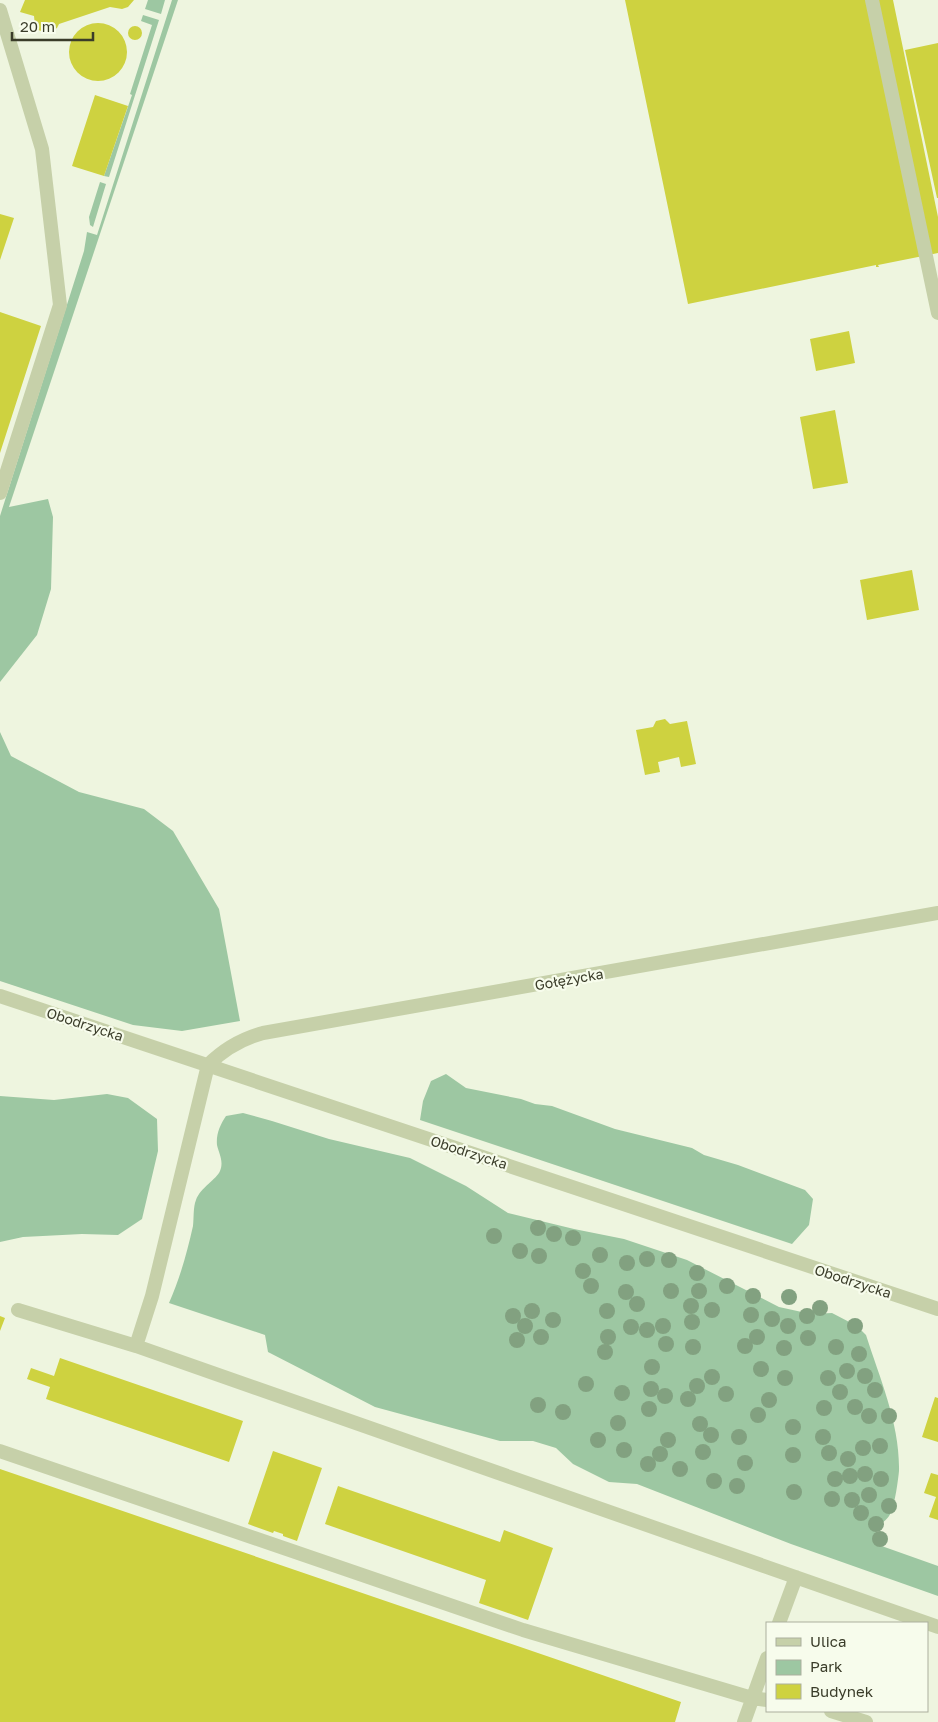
<svg xmlns="http://www.w3.org/2000/svg" width="938" height="1722" viewBox="0 0 938 1722" font-family="'Golos Text',sans-serif">
  <rect width="100%" height="100%" fill="#eef5df"/>
  <!-- green -->
  <path fill="#9dc7a2" d="M 148,0 L 165,0 L 161,14 L 145,9 Z
    M 172,0 L 178,0 L 9,507 L 48,499 L 53,517 L 51,589 L 37,635 L 0,682 L 0,516 L 84,251 L 87,232 L 97,235 Z
    M 143,15 L 159,20 L 109,177 L 104,176 L 132,95 L 130,94 L 152,25 L 141,21 Z
    M 100,182 L 106,184 L 93,227 L 90,225 L 89,217 Z
    M 0,732 L 11,756 L 79,792 L 144,809 L 173,831 L 219,909 L 240,1021 L 182,1031 L 133,1025 L 0,981 Z
    M 446,1074 L 466,1088 L 521,1099 L 535,1104 L 552,1106 L 615,1129 L 692,1148 L 704,1155 L 738,1165 L 805,1190 L 813,1199 L 809,1225 L 792,1244 L 420,1120 L 423,1101 L 431,1081 Z
    M 107,1094 L 128,1098 L 157,1119 L 158,1151 L 142,1219 L 118,1235 L 82,1234 L 23,1237 L 0,1242 L 0,1096 L 54,1100 Z
    M 243,1113 L 272,1121 L 329,1139 L 410,1158 L 466,1186 L 508,1213 L 574,1229 L 624,1239 L 687,1260 L 779,1307 L 811,1314 L 832,1313 L 857,1326 L 866,1335 C 880,1379 900,1424 899,1471 C 898,1481 895,1503 891,1512 C 886,1526 873,1520 876,1544 L 938,1566 L 938,1596 L 791,1544 L 637,1484 L 609,1482 L 573,1464 L 556,1448 L 533,1441 L 500,1441 L 375,1407 L 268,1352 L 265,1335 L 169,1303 C 180,1278 187,1253 193,1226 C 194,1218 193,1207 196,1200 C 200,1188 217,1179 220,1171 C 224,1161 219,1154 217,1145 C 216,1134 220,1125 226,1116 Z"/>
  <!-- building -->
  <path fill="#ced240" d="M 25,0 L 134,0 L 128,7 L 122,9 L 110,7 L 59,24 L 57,28 L 48,33 L 38,30 L 35,26 L 34,16 L 20,12 Z
    M 625,0 L 893,0 L 938,217 L 938,253 L 878,265 L 879,267 L 876,267 L 876,265 L 688,304 Z
    M69 52a29 29 0 1 1 58 0a29 29 0 1 1-58 0Z
    M128 33a7 7 0 1 1 14 0a7 7 0 1 1-14 0Z
    M 938,43 L 938,198 L 937,198 L 905,50 Z
    M 95,95 L 128,106 L 104,176 L 72,166 Z
    M 0,214 L 14,218 L 0,260 Z
    M 0,312 L 41,326 L 0,453 Z
    M 849,331 L 855,363 L 816,371 L 810,339 Z
    M 835,410 L 848,483 L 813,489 L 800,417 Z
    M 912,570 L 919,610 L 867,620 L 860,580 Z
    M 665,719 L 670,724 L 687,721 L 696,764 L 681,767 L 679,757 L 658,762 L 660,772 L 645,775 L 636,730 L 653,727 L 656,721 Z
    M 0,1316 L 5,1318 L 0,1331 Z
    M 60,1358 L 243,1421 L 229,1462 L 46,1399 L 50,1387 L 27,1379 L 31,1368 L 54,1376 Z
    M 935,1397 L 938,1398 L 938,1442 L 922,1437 Z
    M 273,1451 L 322,1468 L 297,1541 L 283,1536 L 283,1534 L 274,1531 L 273,1533 L 248,1524 Z
    M 0,1469 L 681,1702 L 675,1722 L 0,1722 Z
    M 931,1473 L 938,1475 L 938,1520 L 929,1517 L 936,1497 L 924,1493 Z
    M 338,1486 L 500,1542 L 504,1530 L 553,1548 L 528,1620 L 479,1603 L 486,1580 L 325,1524 Z"/>
  <g fill="none" stroke-linecap="round" stroke-linejoin="round">
    <!-- service -->
    <path stroke="#c6d0a9" stroke-width="14" d="M 872,0 L 938,313
      M 0,10 L 42,149 L 60,305 L 0,493
      M 208,1065 L 152,1296 L 136,1346 L 938,1627
      M 18,1310 L 136,1346
      M 0,1451 L 523,1630 L 752,1698 L 767,1700
      M 779,1623 L 796,1577
      M 831,1711 L 866,1722
      M 744,1722 L 767,1658"/>
    <!-- minor -->
    <path stroke="#c6d0a9" stroke-width="14" d="M 0,996 L 938,1309
      M 208,1065 C 224,1049 241,1039 263,1033 L 938,913"/>
  </g>
  <!-- trees -->
  <g fill="#82a180">
    <circle cx="538" cy="1228" r="8"/>
    <circle cx="554" cy="1234" r="8"/>
    <circle cx="494" cy="1236" r="8"/>
    <circle cx="573" cy="1238" r="8"/>
    <circle cx="520" cy="1251" r="8"/>
    <circle cx="600" cy="1255" r="8"/>
    <circle cx="539" cy="1256" r="8"/>
    <circle cx="647" cy="1259" r="8"/>
    <circle cx="669" cy="1260" r="8"/>
    <circle cx="627" cy="1263" r="8"/>
    <circle cx="583" cy="1271" r="8"/>
    <circle cx="697" cy="1273" r="8"/>
    <circle cx="591" cy="1286" r="8"/>
    <circle cx="727" cy="1286" r="8"/>
    <circle cx="671" cy="1291" r="8"/>
    <circle cx="699" cy="1291" r="8"/>
    <circle cx="626" cy="1292" r="8"/>
    <circle cx="753" cy="1296" r="8"/>
    <circle cx="789" cy="1297" r="8"/>
    <circle cx="637" cy="1304" r="8"/>
    <circle cx="691" cy="1306" r="8"/>
    <circle cx="820" cy="1308" r="8"/>
    <circle cx="712" cy="1310" r="8"/>
    <circle cx="532" cy="1311" r="8"/>
    <circle cx="607" cy="1311" r="8"/>
    <circle cx="751" cy="1315" r="8"/>
    <circle cx="513" cy="1316" r="8"/>
    <circle cx="807" cy="1316" r="8"/>
    <circle cx="772" cy="1319" r="8"/>
    <circle cx="553" cy="1320" r="8"/>
    <circle cx="692" cy="1322" r="8"/>
    <circle cx="525" cy="1326" r="8"/>
    <circle cx="663" cy="1326" r="8"/>
    <circle cx="788" cy="1326" r="8"/>
    <circle cx="855" cy="1326" r="8"/>
    <circle cx="631" cy="1327" r="8"/>
    <circle cx="647" cy="1330" r="8"/>
    <circle cx="541" cy="1337" r="8"/>
    <circle cx="608" cy="1337" r="8"/>
    <circle cx="757" cy="1337" r="8"/>
    <circle cx="808" cy="1338" r="8"/>
    <circle cx="517" cy="1340" r="8"/>
    <circle cx="666" cy="1344" r="8"/>
    <circle cx="745" cy="1346" r="8"/>
    <circle cx="693" cy="1347" r="8"/>
    <circle cx="836" cy="1347" r="8"/>
    <circle cx="784" cy="1348" r="8"/>
    <circle cx="605" cy="1352" r="8"/>
    <circle cx="859" cy="1354" r="8"/>
    <circle cx="652" cy="1367" r="8"/>
    <circle cx="761" cy="1369" r="8"/>
    <circle cx="847" cy="1371" r="8"/>
    <circle cx="865" cy="1376" r="8"/>
    <circle cx="712" cy="1377" r="8"/>
    <circle cx="785" cy="1378" r="8"/>
    <circle cx="828" cy="1378" r="8"/>
    <circle cx="586" cy="1384" r="8"/>
    <circle cx="697" cy="1386" r="8"/>
    <circle cx="651" cy="1389" r="8"/>
    <circle cx="875" cy="1390" r="8"/>
    <circle cx="840" cy="1392" r="8"/>
    <circle cx="622" cy="1393" r="8"/>
    <circle cx="726" cy="1394" r="8"/>
    <circle cx="665" cy="1396" r="8"/>
    <circle cx="688" cy="1399" r="8"/>
    <circle cx="769" cy="1400" r="8"/>
    <circle cx="538" cy="1405" r="8"/>
    <circle cx="855" cy="1407" r="8"/>
    <circle cx="824" cy="1408" r="8"/>
    <circle cx="649" cy="1409" r="8"/>
    <circle cx="563" cy="1412" r="8"/>
    <circle cx="758" cy="1415" r="8"/>
    <circle cx="869" cy="1416" r="8"/>
    <circle cx="889" cy="1416" r="8"/>
    <circle cx="618" cy="1423" r="8"/>
    <circle cx="700" cy="1424" r="8"/>
    <circle cx="793" cy="1427" r="8"/>
    <circle cx="711" cy="1435" r="8"/>
    <circle cx="739" cy="1437" r="8"/>
    <circle cx="823" cy="1437" r="8"/>
    <circle cx="598" cy="1440" r="8"/>
    <circle cx="668" cy="1440" r="8"/>
    <circle cx="880" cy="1446" r="8"/>
    <circle cx="863" cy="1448" r="8"/>
    <circle cx="624" cy="1450" r="8"/>
    <circle cx="703" cy="1452" r="8"/>
    <circle cx="829" cy="1453" r="8"/>
    <circle cx="660" cy="1454" r="8"/>
    <circle cx="793" cy="1455" r="8"/>
    <circle cx="848" cy="1459" r="8"/>
    <circle cx="745" cy="1463" r="8"/>
    <circle cx="648" cy="1464" r="8"/>
    <circle cx="680" cy="1469" r="8"/>
    <circle cx="865" cy="1474" r="8"/>
    <circle cx="850" cy="1476" r="8"/>
    <circle cx="835" cy="1479" r="8"/>
    <circle cx="881" cy="1479" r="8"/>
    <circle cx="714" cy="1481" r="8"/>
    <circle cx="737" cy="1486" r="8"/>
    <circle cx="794" cy="1492" r="8"/>
    <circle cx="869" cy="1495" r="8"/>
    <circle cx="832" cy="1499" r="8"/>
    <circle cx="852" cy="1500" r="8"/>
    <circle cx="889" cy="1506" r="8"/>
    <circle cx="861" cy="1513" r="8"/>
    <circle cx="876" cy="1524" r="8"/>
    <circle cx="880" cy="1539" r="8"/>
  </g>
  <g text-anchor="middle" dominant-baseline="central" stroke-width="4.5" stroke-linejoin="round" paint-order="stroke">
    <!-- street labels -->
    <g font-size="14" fill="#3a3c29" stroke="#f7fcec">
      <text transform="translate(569 979) rotate(-10)">Gołężycka</text>
      <text transform="translate(85 1024) rotate(18)">Obodrzycka</text>
      <text transform="translate(469 1152) rotate(18)">Obodrzycka</text>
      <text transform="translate(853 1281) rotate(18)">Obodrzycka</text>
    </g>
  </g>
  <!-- legend -->
  <rect x="766" y="1622" width="162" height="90" fill="#f7fcec" stroke="#abaf9e"/>
  <rect x="776" y="1638" width="25" height="8" fill="#c6d0a9" stroke="#abaf9e"/>
  <text x="810" y="1647" font-size="15" fill="#3a3c29">Ulica</text>
  <rect x="776" y="1660" width="25" height="15" fill="#9dc7a2" stroke="#abaf9e"/>
  <text x="810" y="1672" font-size="15" fill="#3a3c29">Park</text>
  <rect x="776" y="1684" width="25" height="15" fill="#ced240" stroke="#abaf9e"/>
  <text x="810" y="1697" font-size="15" fill="#3a3c29">Budynek</text>
  <!-- scale -->
  <path d="M12 32v8h81v-8" fill="none" stroke="#3a3c29" stroke-width="2.5"/>
  <text x="20" y="32" font-size="15" fill="#3a3c29" stroke="#f7fcec" stroke-width="4" paint-order="stroke">20 m</text>
</svg>
